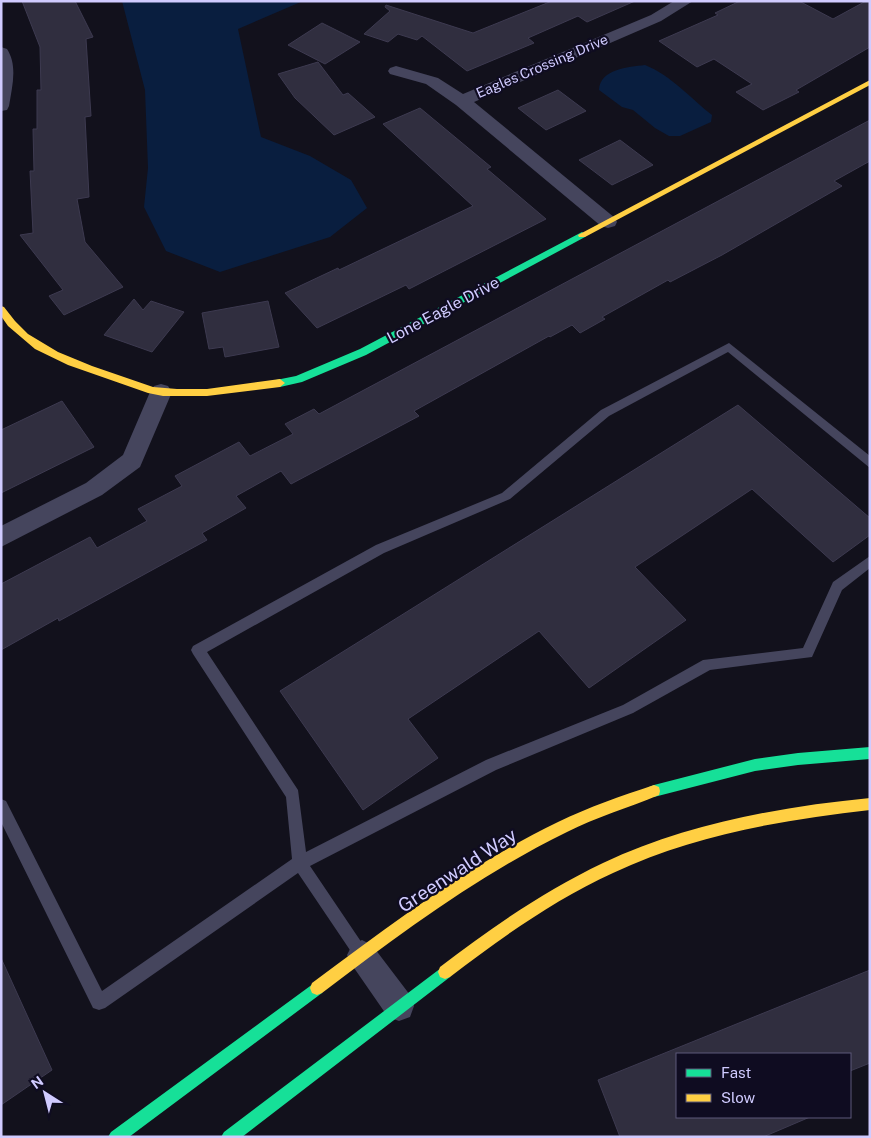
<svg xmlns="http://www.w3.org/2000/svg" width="871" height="1138" viewBox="0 0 871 1138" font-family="'Public Sans',sans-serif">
  <rect width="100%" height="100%" fill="#12111c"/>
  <!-- water -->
  <path fill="#091e3f" d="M 122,1 L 303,1 L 238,29 L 261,137 L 310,156 L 351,180 L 367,208 L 330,237 L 220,272 L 166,251 L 144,207 L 148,168 L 145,90 Z
    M 645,65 C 672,76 690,98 712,115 L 711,122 L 680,136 L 669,136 L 655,128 L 633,110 L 622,107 L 599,90 C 600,69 628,67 645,65 Z"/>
  <!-- building -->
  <path fill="#302e3f" stroke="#3d3a50" d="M 22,1 L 75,1 L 93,37 L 86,39 L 91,116 L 85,117 L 89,197 L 77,199 L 85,242 L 123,287 L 64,315 L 49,296 L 63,290 L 20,235 L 33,233 L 30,171 L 34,171 L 33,129 L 37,129 L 37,90 L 41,90 L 40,47 Z
    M 552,1 L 635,1 L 587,22 L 578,16 L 528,38 L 534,43 L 467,71 L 422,36 L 417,40 L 398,34 L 388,42 L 364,34 L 390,11 L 385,7 L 386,5 L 473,33 Z
    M 740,1 L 799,1 L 833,19 L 866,1 L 870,1 L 870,47 L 796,90 L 799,92 L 763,110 L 736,92 L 752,84 L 714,59 L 697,67 L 659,41 L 718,15 L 715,13 Z
    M 322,23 L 360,42 L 325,64 L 288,45 Z
    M 318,62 L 343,95 L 348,93 L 375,117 L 334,135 L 295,98 L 278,74 Z
    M 558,90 L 586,111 L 546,130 L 518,108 Z
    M 420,108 L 491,167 L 487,169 L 546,219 L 409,289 L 406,285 L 317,328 L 285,293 L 338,268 L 339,270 L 473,206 L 383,124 Z
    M 870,120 L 870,161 L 834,181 L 842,186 L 722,255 L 670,282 L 668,280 L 602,317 L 605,319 L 580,333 L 572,325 L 550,337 L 549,336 L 414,411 L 419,416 L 291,484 L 281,471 L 236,496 L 246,508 L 202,533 L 207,540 L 59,621 L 58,618 L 1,650 L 1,584 L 90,537 L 97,548 L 147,521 L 138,509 L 182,486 L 175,476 L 239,442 L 250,456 L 293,434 L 285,424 L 314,409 L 319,414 Z
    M 620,140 L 653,165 L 612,185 L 579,160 Z
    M 134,299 L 143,310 L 151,301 L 184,312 L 152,352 L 104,335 Z
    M 268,301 L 279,347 L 225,357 L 223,347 L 209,349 L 202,313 Z
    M 62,401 L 94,447 L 1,493 L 1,430 Z
    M 738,405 L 870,518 L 870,535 L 833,562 L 752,489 L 635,567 L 686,620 L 589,688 L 539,631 L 408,719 L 438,758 L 363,810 L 280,691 Z
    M 1,958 L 52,1070 L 1,1105 Z
    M 870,970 L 870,1063 L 850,1071 L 850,1054 L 677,1054 L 677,1117 L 810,1117 L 763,1137 L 620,1137 L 598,1080 Z"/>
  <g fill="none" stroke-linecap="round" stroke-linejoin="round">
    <!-- lane -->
    <path fill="#45455d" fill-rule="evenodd" d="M 729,343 L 870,456 L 870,468 L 728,352 L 609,416 L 510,499 L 384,553 L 207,652 L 298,790 L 306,852 L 486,760 L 623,705 L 703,660 L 803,648 L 833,582 L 870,556 L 870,568 L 842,590 L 812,657 L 710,670 L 633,713 L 496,770 L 310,866 L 366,949 L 369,954 L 366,959 L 361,962 L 356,959 L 298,873 L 105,1008 L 99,1010 L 93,1008 L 1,822 L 1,799 L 6,801 L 102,991 L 292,859 L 286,797 L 193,654 L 191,650 L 193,646 L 376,545 L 502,493 L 601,410 Z"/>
    <!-- street -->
    <path fill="#45455d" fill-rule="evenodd" d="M 674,1 L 693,1 L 661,21 L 474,102 L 615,218 L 617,222 L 615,226 L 608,228 L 601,226 L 456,105 L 426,84 L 390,74 L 388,71 L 390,68 L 396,66 L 438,78 L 463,94 L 651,15 Z
      M 1,47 L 7,49 C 18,66 12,87 9,106 L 7,110 L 1,111 Z
      M 161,384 L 168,386 L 172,392 L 140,467 L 102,495 L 1,547 L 1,526 L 86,483 L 123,455 L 150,392 L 154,386 Z
      M 362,940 L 372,945 L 410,995 L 414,1006 L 410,1017 L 399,1021 L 388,1017 L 352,965 L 347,955 L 352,945 Z"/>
    <!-- fast -->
    <path fill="#16e098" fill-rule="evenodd" d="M 582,232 L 586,235 L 585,237 L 366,355 L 302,382 L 280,387 L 275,383 L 276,380 L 296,376 L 360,349 Z
      M 870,747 L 870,759 L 798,765 L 755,771 L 654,797 L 649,795 L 648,791 L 649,787 L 654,785 L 755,759 L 798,753 Z
      M 445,965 L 450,967 L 452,972 L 450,977 L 242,1137 L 221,1137 L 224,1132 Z
      M 317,981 L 322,983 L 324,988 L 322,993 L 129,1137 L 108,1137 L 111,1132 Z"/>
    <!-- slow -->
    <path fill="#ffcf43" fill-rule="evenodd" d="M 870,80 L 870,85 L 585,237 L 579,237 L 578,235 Z
      M 1,306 L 4,307 L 15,321 L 28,334 L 58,352 L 92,366 L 153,387 L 177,389 L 207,389 L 280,379 L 285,383 L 280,387 L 207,396 L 163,396 L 148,393 L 68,365 L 35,349 L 8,326 L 1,316 Z
      M 654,785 L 659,787 L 660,791 L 659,795 C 628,808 596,817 567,832 C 479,875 400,934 322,993 L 317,995 L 312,993 L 310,988 L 312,983 C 390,925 469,865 558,822 C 589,807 621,796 654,785 Z
      M 870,798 L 870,810 C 782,820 693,835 613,873 C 554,900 501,938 450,977 L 445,979 L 440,977 L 438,972 L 440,967 C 491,928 544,891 603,863 C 686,824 778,807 870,798 Z"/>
  </g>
  <g text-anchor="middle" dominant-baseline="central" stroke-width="4.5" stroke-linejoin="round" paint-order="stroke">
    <!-- far-street labels -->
    <g font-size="14" fill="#d0cbff" stroke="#0f0c21">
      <text transform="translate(542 66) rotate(-23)">Eagles Crossing Drive</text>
    </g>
    <!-- street labels -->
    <g font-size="16" fill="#d0cbff" stroke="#0f0c21">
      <text transform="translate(443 310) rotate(-28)">Lone Eagle Drive</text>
    </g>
    <!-- near-street labels -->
    <g font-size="19" fill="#d0cbff" stroke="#0f0c21">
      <text transform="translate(457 870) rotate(-33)">Greenwald Way</text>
    </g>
  </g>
  <!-- border -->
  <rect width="871" height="1138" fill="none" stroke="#d0cbff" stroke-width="5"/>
  <!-- legend -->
  <rect x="676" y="1053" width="175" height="65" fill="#0f0c21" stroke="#5c587a"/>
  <rect x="686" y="1069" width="25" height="8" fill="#16e098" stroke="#5c587a"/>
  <text x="721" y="1078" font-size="15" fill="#d0cbff">Fast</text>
  <rect x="686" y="1094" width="25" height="8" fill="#ffcf43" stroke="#5c587a"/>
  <text x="721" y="1103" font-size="15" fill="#d0cbff">Slow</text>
  <!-- north arrow -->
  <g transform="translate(45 1093) rotate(324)" stroke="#0f0c21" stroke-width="4" paint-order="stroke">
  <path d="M0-4L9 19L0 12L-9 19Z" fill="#d0cbff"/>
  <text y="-8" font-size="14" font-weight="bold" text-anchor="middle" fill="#d0cbff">N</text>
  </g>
</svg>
